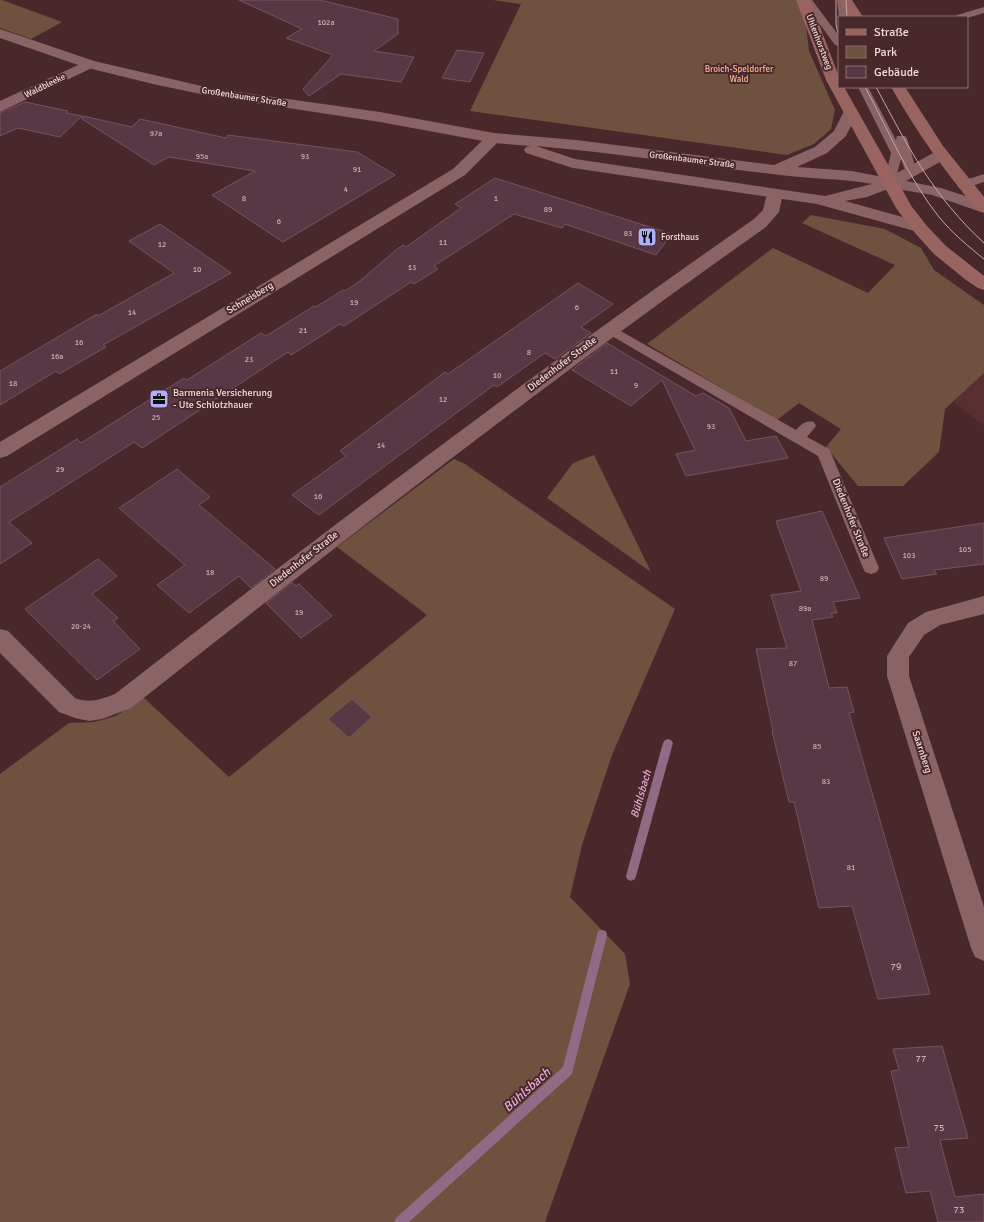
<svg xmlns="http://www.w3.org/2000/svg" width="984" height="1222" viewBox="0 0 984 1222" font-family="Signika,sans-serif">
  <rect width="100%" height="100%" fill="#49282b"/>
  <!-- built -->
  <path fill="#572f32" d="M 984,373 L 984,426 L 953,401 Z"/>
  <!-- green -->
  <path fill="#6f5140" d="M 0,0 L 2,0 L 62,22 L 31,39 L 0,28 Z
    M 493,0 L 799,0 L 805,17 L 809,51 L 835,110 L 831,129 L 814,144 L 787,155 L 470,111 L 521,4 Z
    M 811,215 L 885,229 L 921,248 L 934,270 L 984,305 L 984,373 L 945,409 L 939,452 L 903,486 L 858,486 L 826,447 L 841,429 L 799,403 L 777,420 L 647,344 L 773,248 L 868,293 L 895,265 L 802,223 Z
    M 594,455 L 651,572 L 547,498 L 573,463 Z
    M 454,459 L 465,464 L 675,609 L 612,755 L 582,845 L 570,897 L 625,954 L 630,984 L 545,1222 L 0,1222 L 0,774 L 69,723 L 94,722 L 116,716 L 143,697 L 229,777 L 427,615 L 337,547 Z"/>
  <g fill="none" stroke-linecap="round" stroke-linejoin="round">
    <!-- stream -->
    <path fill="#916b85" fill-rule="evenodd" d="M 668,739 L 671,740 L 673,743 L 636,876 L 635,879 L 631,881 L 627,879 L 626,876 L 663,743 L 665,740 Z
      M 602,930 L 606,931 L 607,935 L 572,1074 L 409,1222 L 394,1222 L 396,1218 L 563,1067 L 597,935 L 598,931 Z"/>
  </g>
  <!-- building -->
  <path fill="#583844" stroke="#76535f" d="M 239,0 L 320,0 L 398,19 L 398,34 L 374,51 L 414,57 L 401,82 L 341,74 L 309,96 L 303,89 L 333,55 L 286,38 L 302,29 Z
    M 457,50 L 484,53 L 470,82 L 442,78 Z
    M 25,102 L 68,111 L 66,113 L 82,116 L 60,137 L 18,128 L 0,136 L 0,113 Z
    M 83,116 L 132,127 L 140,119 L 226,138 L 228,135 L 357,152 L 395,175 L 283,242 L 212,195 L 255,171 L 169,157 L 154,165 L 82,119 Z
    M 495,178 L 672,234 L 656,255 L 565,224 L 562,228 L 514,214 L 434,266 L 438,269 L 414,284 L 411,282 L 344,326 L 340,324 L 291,355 L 288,352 L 142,448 L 134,442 L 9,522 L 32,543 L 0,564 L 0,487 L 77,439 L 81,443 L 184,378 L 187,380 L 261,333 L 266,336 L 314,306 L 316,307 L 343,290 L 345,291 L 360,281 L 396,250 L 403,245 L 406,247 L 461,208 L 455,204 Z
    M 160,224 L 231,273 L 103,345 L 106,347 L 59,374 L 56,371 L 0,405 L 0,371 L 97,314 L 98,316 L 174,273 L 129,241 Z
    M 578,283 L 613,304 L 581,327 L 591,333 L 555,359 L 545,353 L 497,387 L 494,385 L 319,515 L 292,495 L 346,456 L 340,451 L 445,372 L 448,374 Z
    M 607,343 L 696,396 L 703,393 L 729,408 L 746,441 L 776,436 L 788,458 L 686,476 L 676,454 L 695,450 L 662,380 L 631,406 L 572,370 Z
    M 177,469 L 210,497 L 199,505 L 275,569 L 251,588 L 239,576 L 189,613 L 157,585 L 185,565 L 119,508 Z
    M 822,511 L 860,598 L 833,602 L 837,613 L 831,613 L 833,617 L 812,620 L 829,688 L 847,687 L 854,712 L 849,713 L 930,994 L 878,999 L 852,906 L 819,908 L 794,802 L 789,802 L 772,731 L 773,731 L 756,649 L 787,648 L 771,595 L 801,591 L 776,521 Z
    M 984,523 L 984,564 L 934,570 L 937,574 L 902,579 L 884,538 Z
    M 98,559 L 117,576 L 92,594 L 118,618 L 113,621 L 140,649 L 97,680 L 25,609 Z
    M 292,583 L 296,586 L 299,584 L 332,616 L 301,638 L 266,603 Z
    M 352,699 L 372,717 L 349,738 L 328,719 Z
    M 942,1046 L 968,1138 L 940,1140 L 942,1148 L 955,1197 L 984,1194 L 984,1222 L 938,1222 L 930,1191 L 906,1193 L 901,1173 L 895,1148 L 909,1147 L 891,1071 L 899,1070 L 893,1049 Z"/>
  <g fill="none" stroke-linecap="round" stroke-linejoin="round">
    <!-- service -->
    <path fill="#896365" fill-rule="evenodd" d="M 802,0 L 812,0 L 839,36 L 839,46 L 835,45 Z
      M 837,0 L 847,0 L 849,17 L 839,17 Z
      M 984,7 L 984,13 L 967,18 L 967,17 L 956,17 L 957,15 Z
      M 858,87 L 868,87 L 896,140 L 897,136 L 905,136 L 907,138 L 917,173 L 915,175 L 907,175 L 901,159 L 894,185 L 886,185 L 884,183 L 891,153 Z
      M 984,174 L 984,182 L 963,189 L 959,188 L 957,185 L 959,182 Z
      M 610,325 L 796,430 C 802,424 805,420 814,422 L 816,426 L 807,437 L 829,449 L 831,453 L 879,568 L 877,572 L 871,574 L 865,572 L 863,568 L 818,456 L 605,332 L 603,329 L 605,326 Z"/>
    <!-- minor -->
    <path fill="#896365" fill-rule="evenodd" d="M 89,60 L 94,61 L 96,64 L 94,67 L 0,112 L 0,101 Z
      M 494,133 L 500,135 L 502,138 L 465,175 L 7,456 L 0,458 L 0,442 L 453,169 L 488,135 Z
      M 775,189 L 781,191 L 783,194 L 779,212 L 766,227 C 549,380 340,543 131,708 L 102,719 L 89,721 L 75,718 L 59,712 L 0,653 L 0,629 L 8,631 L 75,698 C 89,704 102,699 115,694 C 325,531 536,371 754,219 L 763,210 L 767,194 L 769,191 Z"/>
    <!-- tertiary -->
    <path fill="#896365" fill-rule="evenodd" d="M 0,29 L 94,61 L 210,88 L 380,112 L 494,133 L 576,140 L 774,165 L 815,147 L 834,131 L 845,109 L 850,107 L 855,109 L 858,112 L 846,136 L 827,153 L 797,167 L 852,171 L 888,178 L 935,152 L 941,150 L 947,152 L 949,155 L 947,158 L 906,181 L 941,188 L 984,202 L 984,213 L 932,195 L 891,188 L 867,197 L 845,201 L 924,223 L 926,227 L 924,231 L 918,232 L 817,204 L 573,168 L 526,153 L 524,150 L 526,147 L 530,146 L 494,143 L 380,122 L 210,96 L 153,84 L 84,67 L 0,38 ZM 536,146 C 615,153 693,165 772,174 C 805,179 839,178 872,184 L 825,196 L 575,159 Z
      M 984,596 L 984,614 L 940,625 L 924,635 L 909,657 L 909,676 L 984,907 L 984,961 L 975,957 L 971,948 L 887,676 L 887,656 L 908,623 L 926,612 Z"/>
    <!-- secondary -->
    <path fill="#996460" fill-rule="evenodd" d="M 796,0 L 810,0 L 839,77 L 839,87 L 844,87 L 912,207 L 927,226 L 946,246 L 984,276 L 984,290 L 978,288 L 966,280 L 934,254 L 915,233 L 896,208 L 826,80 Z
      M 838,0 L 852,0 L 863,17 L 849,17 Z
      M 891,87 L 905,87 L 943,146 L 984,197 L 984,212 L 978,211 C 945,172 916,131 891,87 Z"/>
    <!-- tram -->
    <path stroke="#c0a7a8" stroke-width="1" d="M 836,0 L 836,24 L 839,38
      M 846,0 L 847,17
      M 865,87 C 889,131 908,178 939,217 C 952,233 968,246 984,259
      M 876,87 C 908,147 933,196 984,243"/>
  </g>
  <!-- icons -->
  <defs>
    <symbol id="restaurant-square" viewBox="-11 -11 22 22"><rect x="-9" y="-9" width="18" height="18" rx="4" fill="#aeaefa" stroke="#49282b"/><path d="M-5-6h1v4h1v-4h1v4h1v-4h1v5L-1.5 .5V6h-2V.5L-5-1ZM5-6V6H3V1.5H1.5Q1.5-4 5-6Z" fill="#111"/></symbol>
    <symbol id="office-square" viewBox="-11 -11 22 22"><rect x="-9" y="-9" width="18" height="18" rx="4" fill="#aeaefa" stroke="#49282b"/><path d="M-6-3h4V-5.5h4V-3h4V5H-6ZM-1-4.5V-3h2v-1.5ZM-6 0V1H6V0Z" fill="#111"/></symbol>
  </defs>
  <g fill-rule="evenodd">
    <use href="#restaurant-square" x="636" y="226" width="22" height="22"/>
    <use href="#office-square" x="148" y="388" width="22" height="22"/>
  </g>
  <g text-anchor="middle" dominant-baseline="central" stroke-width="4" stroke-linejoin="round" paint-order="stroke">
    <!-- number labels -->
    <g font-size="8" fill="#cab2b5">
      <text x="326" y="22">102a</text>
      <text x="156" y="133">97a</text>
      <text x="202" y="156">95a</text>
      <text x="305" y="156">93</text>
      <text x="357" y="169">91</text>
      <text x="346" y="189">4</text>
      <text x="244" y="198">8</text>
      <text x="496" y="198">1</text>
      <text x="548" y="209">89</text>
      <text x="279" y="221">6</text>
      <text x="628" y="233">83</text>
      <text x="443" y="242">11</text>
      <text x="162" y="244">12</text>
      <text x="412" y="267">13</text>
      <text x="197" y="269">10</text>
      <text x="354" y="302">19</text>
      <text x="577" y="307">6</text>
      <text x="132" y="312">14</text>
      <text x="303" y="330">21</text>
      <text x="79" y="342">16</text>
      <text x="529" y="352">8</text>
      <text x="57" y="356">16a</text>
      <text x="249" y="359">23</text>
      <text x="614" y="371">11</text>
      <text x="497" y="375">10</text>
      <text x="13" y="383">18</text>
      <text x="636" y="385">9</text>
      <text x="443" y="399">12</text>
      <text x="156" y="417">25</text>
      <text x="711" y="426">93</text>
      <text x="381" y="445">14</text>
      <text x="60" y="469">29</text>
      <text x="318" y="496">16</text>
      <text x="965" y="549">105</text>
      <text x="909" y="555">103</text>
      <text x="210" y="572">18</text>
      <text x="824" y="578">89</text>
      <text x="805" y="608">89a</text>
      <text x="299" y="612">19</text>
      <text x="81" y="626">20-24</text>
      <text x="793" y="663">87</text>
      <text x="817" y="746">85</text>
      <text x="826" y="781">83</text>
      <text x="851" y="867">81</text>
    </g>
    <!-- far-street labels -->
    <g font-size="9" fill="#f0dbdb" stroke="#49282b">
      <text transform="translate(819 42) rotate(69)">Uhlenhorstweg</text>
      <text transform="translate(45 86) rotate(-26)">Waldbleeke</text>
      <text transform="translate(244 97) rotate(9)">Großenbaumer Straße</text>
      <text transform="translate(692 160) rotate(7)">Großenbaumer Straße</text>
    </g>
    <!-- far-park labels -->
    <g font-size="9" fill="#f8b791" stroke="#49282b">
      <text x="739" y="69">Broich-Speldorfer<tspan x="739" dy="10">Wald</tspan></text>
    </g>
    <!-- far-poi labels -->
    <g font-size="9" fill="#f0dbdb" stroke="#49282b" text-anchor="start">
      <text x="661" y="237">Forsthaus</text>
    </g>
    <!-- street labels -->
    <g font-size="10" fill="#f0dbdb" stroke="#49282b">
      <text transform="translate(250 298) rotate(-31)">Schneisberg</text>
      <text transform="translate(562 364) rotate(-37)">Diedenhofer Straße</text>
      <text transform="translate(851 518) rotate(68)">Diedenhofer Straße</text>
      <text transform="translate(304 559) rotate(-38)">Diedenhofer Straße</text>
      <text transform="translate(922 752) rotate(72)">Saarnberg</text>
    </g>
    <!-- poi labels -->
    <g font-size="10" fill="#f0dbdb" stroke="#49282b" text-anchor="start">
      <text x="173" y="393">Barmenia Versicherung<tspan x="173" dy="12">- Ute Schlotzhauer</tspan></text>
    </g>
    <!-- near-number labels -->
    <g font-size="10" fill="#cab2b5">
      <text x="896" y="967">79</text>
      <text x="921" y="1059">77</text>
      <text x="939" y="1128">75</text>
      <text x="959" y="1210">73</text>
    </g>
    <!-- water labels -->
    <g font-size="11" font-style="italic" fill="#eaabd6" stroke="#49282b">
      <text transform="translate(641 794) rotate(-74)">Bühlsbach</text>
    </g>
    <!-- near-water labels -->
    <g font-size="13" font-style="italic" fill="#eaabd6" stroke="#49282b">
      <text transform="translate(527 1090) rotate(-42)">Bühlsbach</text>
    </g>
  </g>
  <!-- legend -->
  <rect x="838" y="16" width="130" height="72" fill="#49282b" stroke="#8c7071"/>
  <rect x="846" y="29" width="20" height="6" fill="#996460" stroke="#8c7071"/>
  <text x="874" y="36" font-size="12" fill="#f0dbdb">Straße</text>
  <rect x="846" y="46" width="20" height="12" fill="#6f5140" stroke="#8c7071"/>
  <text x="874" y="56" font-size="12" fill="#f0dbdb">Park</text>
  <rect x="846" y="66" width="20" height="12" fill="#583844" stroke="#8c7071"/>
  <text x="874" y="76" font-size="12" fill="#f0dbdb">Gebäude</text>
</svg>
